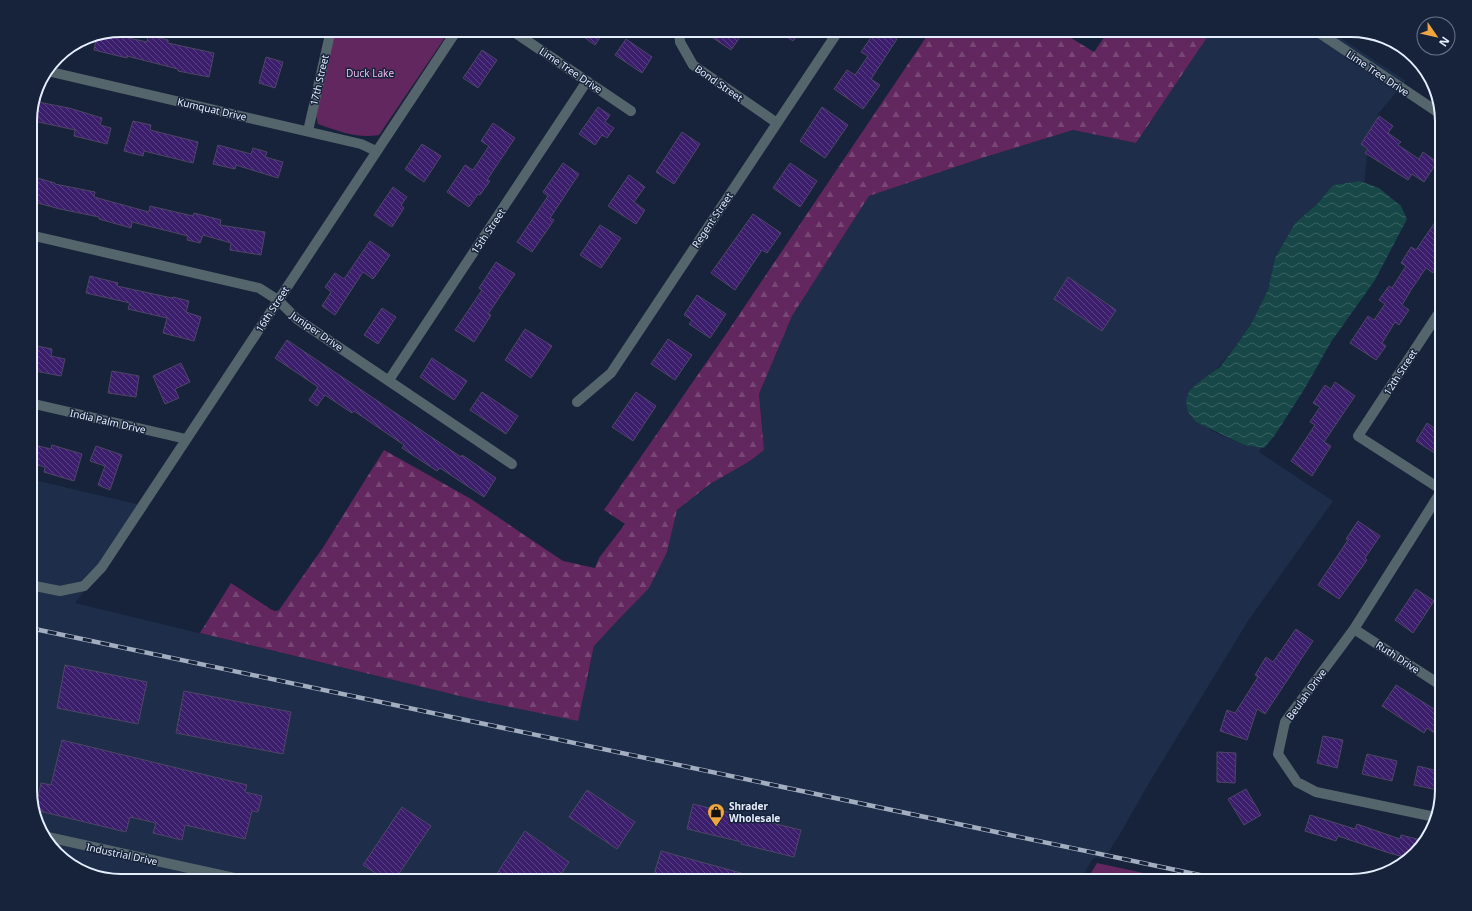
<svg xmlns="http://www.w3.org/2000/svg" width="1472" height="911" viewBox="0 0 1472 911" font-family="'Noto Sans',sans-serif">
  <defs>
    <pattern id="forest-firs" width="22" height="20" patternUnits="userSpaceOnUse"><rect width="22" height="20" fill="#62275e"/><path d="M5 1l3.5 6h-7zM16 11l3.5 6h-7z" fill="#784776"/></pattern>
    <pattern id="water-waves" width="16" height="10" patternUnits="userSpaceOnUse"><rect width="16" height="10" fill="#174747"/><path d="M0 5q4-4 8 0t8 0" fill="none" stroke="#396263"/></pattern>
    <pattern id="building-back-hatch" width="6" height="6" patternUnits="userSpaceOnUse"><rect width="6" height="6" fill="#3c1f6c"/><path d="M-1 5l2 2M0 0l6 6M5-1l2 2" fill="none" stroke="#584082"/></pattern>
  </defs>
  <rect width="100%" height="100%" fill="#17233b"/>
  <!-- built -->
  <path fill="#1d2d4a" d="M 1212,30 L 1329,30 L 1406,81 L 1378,114 L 1368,147 L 1364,183 L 1360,181 L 1333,185 L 1317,204 L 1295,223 L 1275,258 L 1268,290 L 1251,324 L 1235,347 L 1216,370 L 1210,430 L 1244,445 L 1262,447 L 1259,452 L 1333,501 L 1248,621 L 1149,783 L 1120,834 L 1104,859 L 1096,857 L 1092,860 L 1080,881 L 121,881 L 75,869 L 42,836 L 30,796 L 30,479 L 149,507 L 75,603 L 476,700 L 588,678 L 594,646 L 620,618 L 667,552 L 677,510 L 710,484 L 750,461 L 764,450 L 759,394 L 792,316 L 869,196 L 982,158 L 1073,130 L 1136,143 Z"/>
  <!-- forest -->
  <path fill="url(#forest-firs)" d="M 931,30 L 1058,30 L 1094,52 L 1109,30 L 1212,30 L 1136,143 L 1073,130 L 982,158 L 869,196 L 792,316 L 759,394 L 764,450 L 750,461 L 710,484 L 677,510 L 667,552 L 649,588 L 620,618 L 594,646 L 578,721 L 476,700 L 200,633 L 231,583 L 272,610 L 276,611 L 279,610 L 324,546 L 384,450 L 471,499 L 563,561 L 595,568 L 599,558 L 625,524 L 604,510 L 724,337 Z"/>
  <!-- park -->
  <path fill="#62275e" d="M 336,30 L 450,30 L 379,135 C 358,139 338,131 318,124 L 316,115 Z
    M 1097,863 L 1181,881 L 1086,881 Z"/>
  <!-- water -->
  <path fill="url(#water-waves)" d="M 1360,181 L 1379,188 L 1401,206 L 1407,219 L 1375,280 L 1331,342 L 1305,388 L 1275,435 L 1264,448 L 1244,445 L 1196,422 L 1188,412 L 1186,401 L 1189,391 L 1199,382 L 1220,367 L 1235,347 L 1251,324 L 1268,290 L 1275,258 L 1295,223 L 1317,204 L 1333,185 Z"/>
  <!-- building -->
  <path fill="url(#building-back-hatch)" stroke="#4e4663" d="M 574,30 L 605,30 L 595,45 Z
    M 701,30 L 745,30 L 731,50 Z
    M 777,30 L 801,30 L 793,41 Z
    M 876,30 L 884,30 L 897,39 L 871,79 L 880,85 L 863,109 L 834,89 L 847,70 L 855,75 L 868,56 L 861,52 Z
    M 106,33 L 147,42 L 148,35 L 168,40 L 168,43 L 214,53 L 209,77 L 178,71 L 178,69 L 127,56 L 127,58 L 94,50 L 97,35 Z
    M 626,39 L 652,57 L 642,73 L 615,55 Z
    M 482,50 L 497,60 L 478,88 L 463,78 Z
    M 266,57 L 283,62 L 275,88 L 259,83 Z
    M 38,102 L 69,108 L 102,118 L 100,125 L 111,128 L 107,144 L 74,136 L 75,130 L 34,121 Z
    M 598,107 L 610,115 L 605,122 L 614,128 L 607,138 L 602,135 L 595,145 L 579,134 Z
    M 822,107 L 848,125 L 825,158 L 800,141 Z
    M 1379,116 L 1393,126 L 1388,133 L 1401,142 L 1398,145 L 1419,159 L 1423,152 L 1437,162 L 1424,182 L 1412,174 L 1408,180 L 1365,153 L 1368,149 L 1361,144 Z
    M 133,121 L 151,125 L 150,130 L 198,142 L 193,163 L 144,151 L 143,156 L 124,151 Z
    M 493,123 L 515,138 L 487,180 L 490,181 L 480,195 L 478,194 L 469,207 L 447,192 L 465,165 L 473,170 L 489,146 L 481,141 Z
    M 682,132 L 700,144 L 674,184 L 656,172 Z
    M 422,144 L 441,156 L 424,182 L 405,169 Z
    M 218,145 L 251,154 L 253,148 L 267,152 L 265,157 L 283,162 L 278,178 L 236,165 L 235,169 L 213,164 Z
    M 563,163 L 579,174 L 550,218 L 554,220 L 532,252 L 517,242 L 548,196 L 543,192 Z
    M 790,163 L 817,181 L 800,207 L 773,188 Z
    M 629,175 L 645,187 L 634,202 L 645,210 L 636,224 L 608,206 Z
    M 30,176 L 55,183 L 55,184 L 95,192 L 94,197 L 149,212 L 150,206 L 193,216 L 194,213 L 221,220 L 220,225 L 265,232 L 261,255 L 230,250 L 231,243 L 203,235 L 200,243 L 187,240 L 188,236 L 132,222 L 131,228 L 99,219 L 99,217 L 60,209 L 30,201 Z
    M 393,187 L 407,197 L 401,205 L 404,208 L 392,227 L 374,215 Z
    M 1442,212 L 1442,244 L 1435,254 L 1442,259 L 1433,273 L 1426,268 L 1411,290 L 1402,305 L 1409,310 L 1399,325 L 1395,322 L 1382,343 L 1386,346 L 1376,360 L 1350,343 L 1368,316 L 1374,320 L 1385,304 L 1379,300 L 1389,286 L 1392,288 L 1406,266 L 1401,263 L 1411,247 L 1416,250 Z
    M 753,214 L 781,233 L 767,253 L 762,250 L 735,290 L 711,273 Z
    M 600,225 L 621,238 L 601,268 L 580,255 Z
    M 370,241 L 390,255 L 373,279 L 363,272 L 335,315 L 322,306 L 331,292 L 325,287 L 335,273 L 344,279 Z
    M 496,262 L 515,274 L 488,314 L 491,315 L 474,342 L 455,330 L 482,290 L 479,288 Z
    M 90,276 L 118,283 L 117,286 L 172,298 L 173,297 L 189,301 L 186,312 L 201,317 L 194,341 L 163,333 L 167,318 L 128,309 L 130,303 L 86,293 Z
    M 1068,277 L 1116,310 L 1102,331 L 1054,299 Z
    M 697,295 L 726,314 L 710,338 L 689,324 L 692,320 L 684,315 Z
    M 382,308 L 396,317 L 378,344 L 364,335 Z
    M 525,329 L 552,346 L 531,378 L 505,360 Z
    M 668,339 L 692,355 L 675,380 L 651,364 Z
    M 287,340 L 461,457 L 462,455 L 496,478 L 484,497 L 440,468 L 437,471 L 402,448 L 404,445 L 354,411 L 352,413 L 325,395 L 317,406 L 309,400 L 318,387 L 275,358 Z
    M 37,346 L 52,349 L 51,356 L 65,359 L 61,376 L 30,370 L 30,351 L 35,352 Z
    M 432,358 L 467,381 L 454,400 L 420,377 Z
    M 181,363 L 190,382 L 175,389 L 179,398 L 165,404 L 153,376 Z
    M 112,371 L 139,376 L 136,397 L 108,393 Z
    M 1335,382 L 1355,396 L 1324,442 L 1331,446 L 1312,476 L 1291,461 L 1315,425 L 1310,422 L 1320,407 L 1313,403 L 1325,385 L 1331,389 Z
    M 482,392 L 518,416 L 506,434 L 470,410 Z
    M 636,392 L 656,406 L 633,441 L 612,427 Z
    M 1427,423 L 1442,433 L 1442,458 L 1416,441 Z
    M 30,444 L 51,449 L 52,445 L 82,454 L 74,481 L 44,472 L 45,467 L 30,463 Z
    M 96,446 L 122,455 L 110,490 L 98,485 L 105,466 L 90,461 Z
    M 1358,521 L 1380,536 L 1365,558 L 1367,560 L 1339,599 L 1318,585 L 1348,540 L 1346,539 Z
    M 1416,589 L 1434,601 L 1413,633 L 1395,620 Z
    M 1296,629 L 1313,641 L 1265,714 L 1257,709 L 1247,740 L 1220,731 L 1227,710 L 1235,713 L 1258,677 L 1255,675 L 1266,657 L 1273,662 Z
    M 65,665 L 147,682 L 138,724 L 57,708 Z
    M 1396,685 L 1442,714 L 1442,738 L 1427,728 L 1424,733 L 1382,706 Z
    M 184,691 L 291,712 L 283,754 L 176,733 Z
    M 1323,736 L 1343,740 L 1337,768 L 1317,763 Z
    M 62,740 L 247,785 L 245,792 L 262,796 L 258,812 L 252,811 L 245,839 L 185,825 L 182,840 L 153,833 L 156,823 L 130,817 L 126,832 L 35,810 L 41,783 L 51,785 Z
    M 1217,752 L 1236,753 L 1235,783 L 1217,782 Z
    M 1367,754 L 1397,761 L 1392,781 L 1362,774 Z
    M 1418,766 L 1442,772 L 1442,791 L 1414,785 Z
    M 1246,789 L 1261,815 L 1244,825 L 1228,799 Z
    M 587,790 L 635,822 L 617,849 L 569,817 Z
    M 693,804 L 801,830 L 794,857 L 741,844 L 742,842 L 687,829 Z
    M 402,807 L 431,826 L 394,881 L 388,881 L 363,865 Z
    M 1310,815 L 1355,829 L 1357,824 L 1400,839 L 1401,835 L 1425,841 L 1408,858 L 1389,853 L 1338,836 L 1336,841 L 1305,831 Z
    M 525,831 L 569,862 L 557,881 L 492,881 Z
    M 661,851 L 759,878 L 758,881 L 652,881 Z"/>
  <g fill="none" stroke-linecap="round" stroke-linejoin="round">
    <!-- street -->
    <path stroke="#55656c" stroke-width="10" d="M 511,30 L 631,111
      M 679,30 L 680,42 L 693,65 L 777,123
      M 1315,30 L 1442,115
      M 1347,30 L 1397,42
      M 47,71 L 361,144 L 376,151
      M 308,131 L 331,30
      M 30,235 L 259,288 L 278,300 L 297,319 L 512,464
      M 1442,308 L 1358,436 L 1442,490
      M 389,380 L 587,81
      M 577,402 L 611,373 L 839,30
      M 30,403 L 186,439
      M 30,585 L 60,591 L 84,586 L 102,567 L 457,30
      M 1354,629 L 1442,686
      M 1435,817 L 1316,792 L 1297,782 L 1278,754 L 1285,722 L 1354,629 L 1442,490
      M 43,836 L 248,881"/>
    <defs>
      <path id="rail" d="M 30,628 L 1228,881"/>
    </defs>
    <!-- rail casing -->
    <use href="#rail" stroke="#a2adc0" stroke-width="4.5"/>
    <!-- rail -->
    <use href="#rail" stroke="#17233b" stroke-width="3" stroke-dasharray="9" stroke-linecap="butt"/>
  </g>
  <!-- icons -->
  <defs>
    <symbol id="shop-pin" viewBox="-11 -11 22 30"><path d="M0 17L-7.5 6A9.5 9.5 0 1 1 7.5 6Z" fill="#f0a63e" stroke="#17233b"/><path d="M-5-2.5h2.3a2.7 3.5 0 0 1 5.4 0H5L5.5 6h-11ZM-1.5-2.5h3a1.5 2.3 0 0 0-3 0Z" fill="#111"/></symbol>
  </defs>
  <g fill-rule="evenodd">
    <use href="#shop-pin" x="706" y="802" width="20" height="27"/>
  </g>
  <g text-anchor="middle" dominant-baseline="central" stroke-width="3" stroke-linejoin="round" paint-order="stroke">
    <!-- street labels -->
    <g font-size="10" fill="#e5efff" stroke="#17233b">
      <text transform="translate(571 70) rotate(34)">Lime Tree Drive</text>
      <text transform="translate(1378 73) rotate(34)">Lime Tree Drive</text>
      <text transform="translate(319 80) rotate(-77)">17th Street</text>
      <text transform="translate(719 83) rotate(35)">Bond Street</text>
      <text transform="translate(212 109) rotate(13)">Kumquat Drive</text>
      <text transform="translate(712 220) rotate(-56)">Regent Street</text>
      <text transform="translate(488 231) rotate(-56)">15th Street</text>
      <text transform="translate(272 309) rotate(-57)">16th Street</text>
      <text transform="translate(317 331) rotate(35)">Juniper Drive</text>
      <text transform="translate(1400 372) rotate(-57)">12th Street</text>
      <text transform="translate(108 421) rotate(13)">India Palm Drive</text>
      <text transform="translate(1398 657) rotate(33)">Ruth Drive</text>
      <text transform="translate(1306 694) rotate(-54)">Beulah Drive</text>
      <text transform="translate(122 854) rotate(12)">Industrial Drive</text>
    </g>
    <!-- park labels -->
    <g font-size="10" fill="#f5bbef" stroke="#17233b">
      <text x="370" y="73">Duck Lake</text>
    </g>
    <!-- poi labels -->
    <g font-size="10" font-weight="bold" fill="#e5efff" stroke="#17233b" text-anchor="start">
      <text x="729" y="806">Shrader<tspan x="729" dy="12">Wholesale</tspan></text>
    </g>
  </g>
  <!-- crop -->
  <path d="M0 0H1472V911H0ZM121 37H1351A84 84 0 0 1 1435 121V790A84 84 0 0 1 1351 874H121A84 84 0 0 1 37 790V121A84 84 0 0 1 121 37Z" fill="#17233b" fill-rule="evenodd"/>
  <path fill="none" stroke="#e5efff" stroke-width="2" d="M121 37H1351A84 84 0 0 1 1435 121V790A84 84 0 0 1 1351 874H121A84 84 0 0 1 37 790V121A84 84 0 0 1 121 37Z"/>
  <!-- north arrow -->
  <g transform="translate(1436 36) rotate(124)"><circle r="19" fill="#17233b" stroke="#697589"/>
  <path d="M0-3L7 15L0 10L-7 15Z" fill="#f0a63e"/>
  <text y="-6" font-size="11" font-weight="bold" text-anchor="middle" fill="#e5efff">N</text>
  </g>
</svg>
